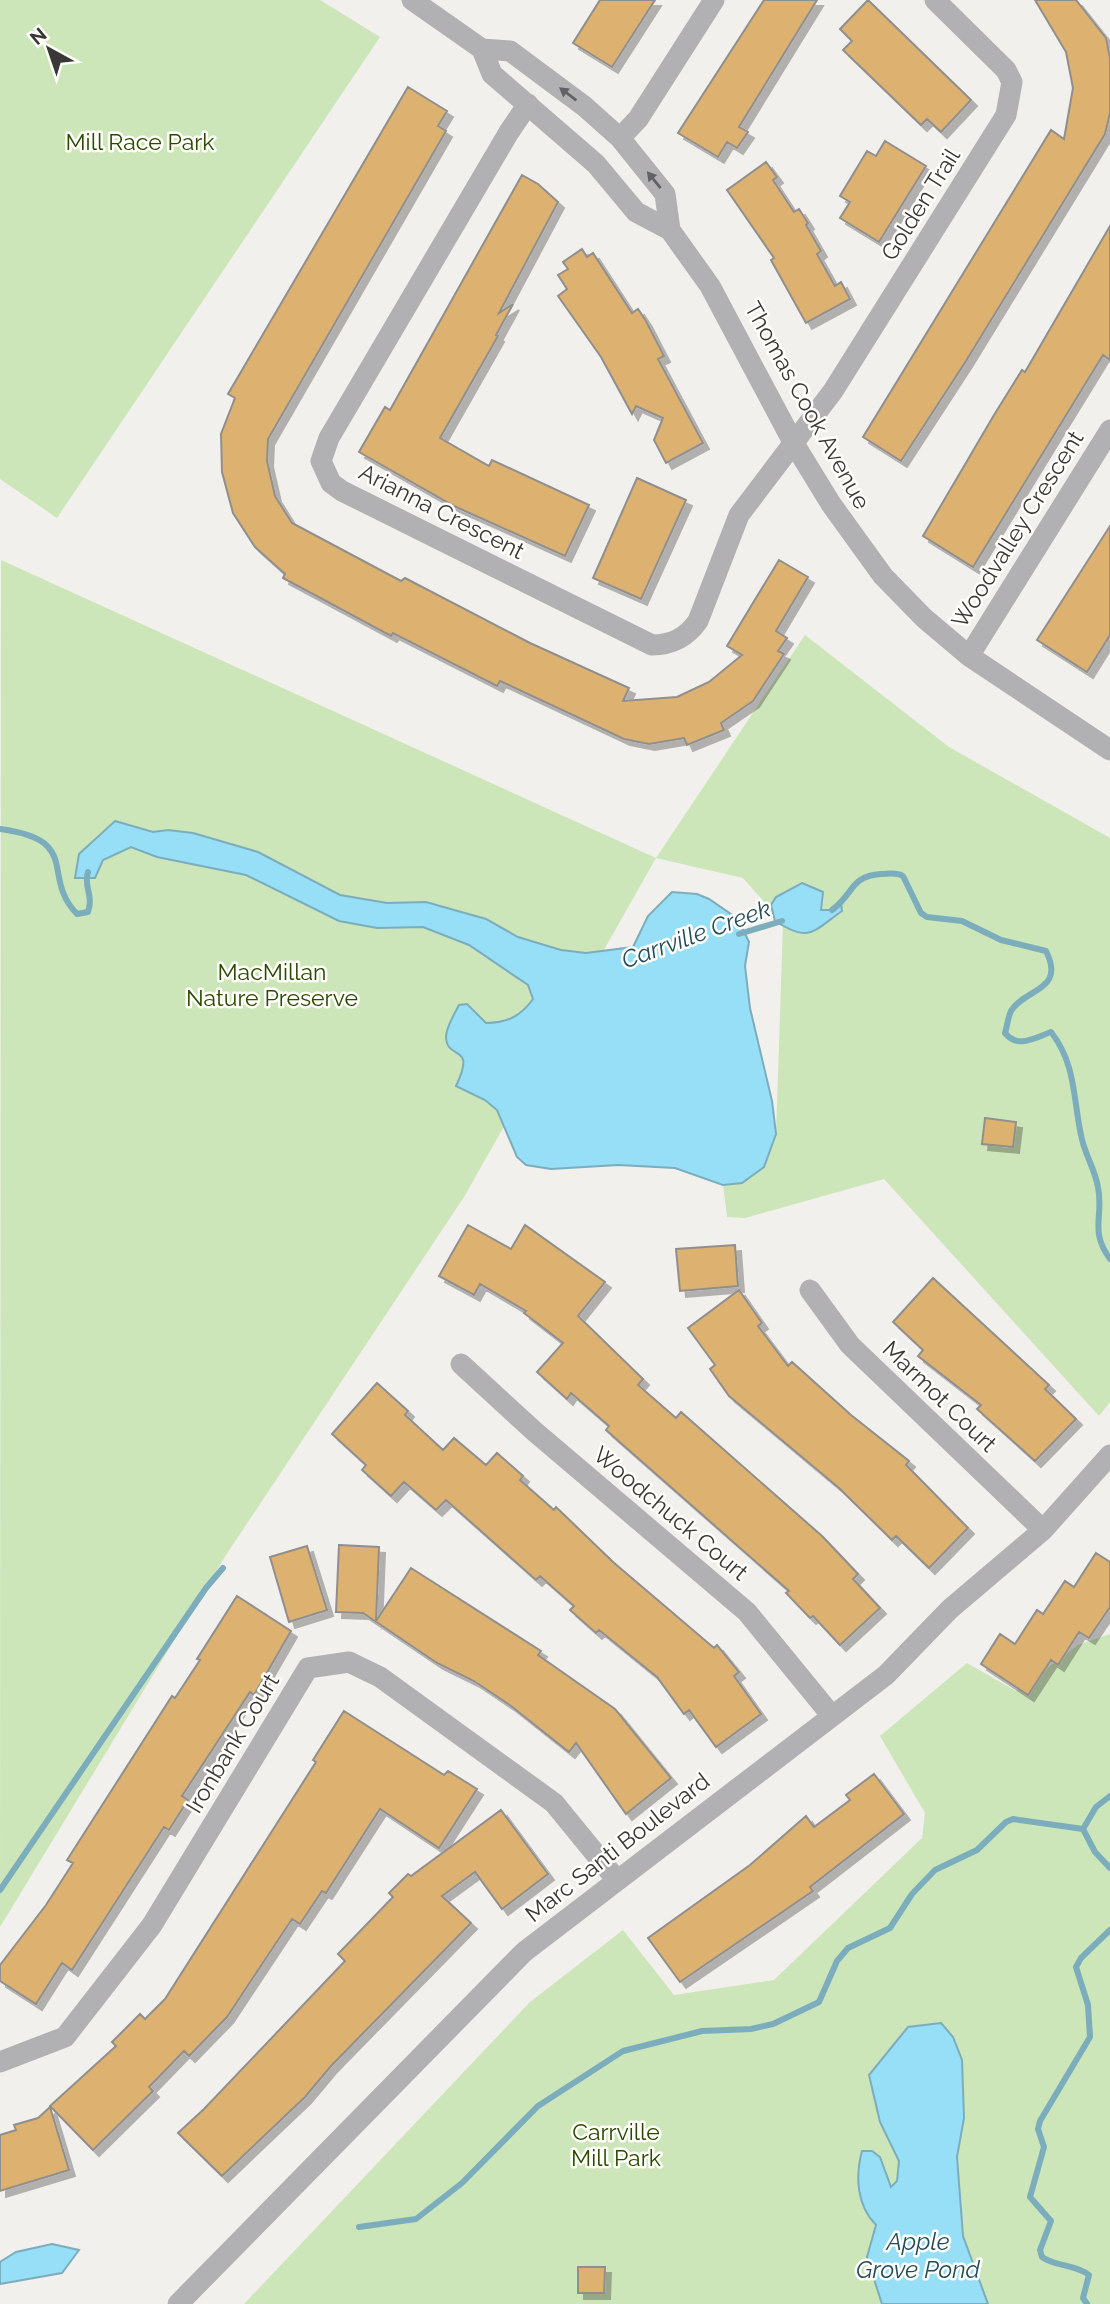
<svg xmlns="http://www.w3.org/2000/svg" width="1110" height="2304" viewBox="0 0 1110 2304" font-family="Raleway,sans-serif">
  <defs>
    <filter id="shadow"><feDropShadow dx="6" dy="6" stdDeviation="0" flood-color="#0004"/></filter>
  </defs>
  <rect width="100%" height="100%" fill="#f2f0ed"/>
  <!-- green -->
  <path fill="#cce5b9" d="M 0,0 L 320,0 L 380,37 L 57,518 L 0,479 Z
    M 1,560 L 656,858 L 805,635 L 949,747 L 1110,838 L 1110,1402 L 1099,1416 L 884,1179 L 745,1218 L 727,1217 L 720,1159 L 776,1135 L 783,923 L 743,878 L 656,858 L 464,1197 L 226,1555 L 0,1927 Z
    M 1110,1634 L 1110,2304 L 244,2304 L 530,2002 L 623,1930 L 674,1995 L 774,1980 L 922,1838 L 925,1813 L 880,1736 L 967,1663 L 1016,1691 L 1078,1645 Z"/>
  <!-- water -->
  <path fill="#97dff7" stroke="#7badbd" stroke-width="2" d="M 115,821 L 153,832 L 168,830 L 193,833 L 258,852 L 340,895 L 387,903 L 426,902 L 486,919 L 518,937 L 561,950 L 586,953 L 633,947 L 648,916 L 672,892 L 697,894 L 709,899 L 738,919 L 749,942 L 745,966 L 750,1008 L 772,1101 L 776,1134 L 764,1167 L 742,1183 L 723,1185 L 675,1168 L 618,1165 L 551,1169 L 526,1165 L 517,1157 L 497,1110 L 485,1100 L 456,1086 C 477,1042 447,1062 446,1037 C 446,1027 455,1013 459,1005 L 467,1004 L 486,1023 C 507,1023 521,1016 533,999 L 528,985 L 469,945 L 423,927 L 377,928 L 339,921 L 246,875 L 157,857 L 131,847 L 103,860 L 95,878 L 75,878 L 79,854 Z
    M 802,883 L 823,892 L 821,910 L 833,910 L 841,903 L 842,911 C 812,932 810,943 775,921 L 771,905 L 776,897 Z
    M 941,2023 L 953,2037 L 962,2060 L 964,2118 L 957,2157 L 963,2236 L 988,2304 L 882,2304 L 867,2257 L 876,2225 C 857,2206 855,2177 862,2151 L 872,2151 L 880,2157 L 891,2187 L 897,2181 L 899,2161 L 880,2122 L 869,2075 L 908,2027 Z
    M 52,2244 L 79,2250 L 62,2273 L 0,2284 L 0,2262 L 16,2252 Z"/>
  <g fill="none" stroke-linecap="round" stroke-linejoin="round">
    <!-- stream -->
    <path stroke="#7badbd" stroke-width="6" d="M 0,829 C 83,840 40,876 77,914 L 88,912 C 94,895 83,886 88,872
      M 832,910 C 854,894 850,876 881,874 C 889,874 896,872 903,876 L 921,913 L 927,917 L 962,921 L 1001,940 L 1046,951 C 1066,991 1025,988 1011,1011 C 1008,1017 1007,1027 1005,1033 C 1018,1049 1034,1038 1051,1032 C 1076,1064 1073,1098 1081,1135 C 1084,1153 1095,1169 1098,1187 C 1104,1217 1089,1230 1110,1259
      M 739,934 L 782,921
      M 1083,1829 L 1095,1852 L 1110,1868
      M 1083,1829 L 1096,1807 L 1110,1796
      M 0,1890 L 206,1588 L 223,1568
      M 359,2227 L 416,2219 L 462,2183 L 538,2106 L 623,2051 L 702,2031 L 751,2029 L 773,2024 L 819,2002 L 837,1961 L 848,1948 L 890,1928 L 912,1894 L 935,1870 L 977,1850 L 1006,1822 L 1013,1819 L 1083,1829
      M 1087,2304 L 1083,2298 L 1089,2275 C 1075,2264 1056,2267 1042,2257 L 1040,2250 L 1051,2221 L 1030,2197 L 1044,2147 L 1038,2129 L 1040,2121 L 1090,2037 L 1088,2005 L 1076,1967 L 1081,1958 L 1110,1930"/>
  </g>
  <!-- building -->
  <path fill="#ddb26f" stroke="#918f8d" stroke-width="2" filter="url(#shadow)" d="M 600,0 L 655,0 L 612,67 L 573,43 Z
    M 764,0 L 817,0 L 739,127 L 748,132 L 737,148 L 727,142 L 718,157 L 678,133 Z
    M 868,0 L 971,100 L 941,132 L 927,119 L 921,125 L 843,50 L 852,41 L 840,29 Z
    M 1035,0 L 1076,0 L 1106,38 L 1110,58 L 1110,113 L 1105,134 L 966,361 L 901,461 L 863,437 L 1051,130 L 1064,139 L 1073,88 L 1066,52 Z
    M 408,87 L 447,111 L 438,126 L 446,131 L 268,439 L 267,461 L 275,496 L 292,523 L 401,581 L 405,578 L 530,643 L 629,688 L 623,701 L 677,697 L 709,682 L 742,655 L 727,646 L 779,560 L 808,577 L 776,631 L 787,638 L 778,651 L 784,654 L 753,701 L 721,723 L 724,730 L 687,745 L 684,738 L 649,744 L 624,739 L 500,681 L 497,686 L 393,633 L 391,636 L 283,578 L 285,574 L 255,547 L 233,513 L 222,472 L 221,434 L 235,398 L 228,394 Z
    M 885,141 L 926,166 L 879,242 L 840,218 L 850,202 L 840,196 L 867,151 L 876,156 Z
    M 766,162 L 777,177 L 773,180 L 794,212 L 799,209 L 808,223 L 806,225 L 821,251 L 817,254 L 835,286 L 841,282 L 850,299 L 806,323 L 771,260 L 774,258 L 727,190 Z
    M 522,175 L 538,184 L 558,202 L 499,313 L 513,304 L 496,335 L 498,336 L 440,438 L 489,466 L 492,460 L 589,505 L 565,556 L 454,506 L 359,452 L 385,407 L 390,410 Z
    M 1110,226 L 1110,360 L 1103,355 L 973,567 L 923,536 L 994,415 L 1022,370 L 1025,372 Z
    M 582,249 L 587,257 L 593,253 L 632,313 L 638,309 L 646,321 L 664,356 L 658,359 L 703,443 L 666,463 L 654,440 L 663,418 L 636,406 L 632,414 L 601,357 L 558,296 L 567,289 L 558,275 L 568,269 L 563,262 Z
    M 637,478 L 686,500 L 641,599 L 593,578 Z
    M 1110,526 L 1110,635 L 1087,672 L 1037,640 Z
    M 985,1118 L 1016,1122 L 1013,1147 L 982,1144 Z
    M 468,1225 L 511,1249 L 525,1225 L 605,1282 L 578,1316 L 643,1379 L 638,1385 L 676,1418 L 681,1412 L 822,1536 L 858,1574 L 853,1579 L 880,1608 L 840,1645 L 813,1616 L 810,1618 L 786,1593 L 789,1591 L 606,1430 L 609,1426 L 571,1393 L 567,1399 L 537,1372 L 563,1343 L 524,1313 L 526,1311 L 480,1284 L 474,1295 L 439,1276 Z
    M 735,1245 L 738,1286 L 680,1291 L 676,1249 Z
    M 933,1278 L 1049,1385 L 1045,1389 L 1076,1419 L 1035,1461 L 977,1409 L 981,1405 L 918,1356 L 923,1350 L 893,1322 Z
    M 739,1290 L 762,1323 L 758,1326 L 788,1366 L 792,1362 L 851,1415 L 909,1461 L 906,1465 L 968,1528 L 929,1568 L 896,1536 L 892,1540 L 839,1488 L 729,1396 L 710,1369 L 715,1365 L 688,1328 Z
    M 377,1383 L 408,1411 L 405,1415 L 443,1450 L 454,1438 L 486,1465 L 497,1453 L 523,1476 L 520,1480 L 554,1510 L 556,1507 L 613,1562 L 714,1648 L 717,1645 L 739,1672 L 734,1676 L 761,1714 L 716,1747 L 689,1710 L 684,1714 L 657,1677 L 599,1630 L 596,1633 L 570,1610 L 574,1606 L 540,1576 L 536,1580 L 446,1500 L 436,1510 L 404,1482 L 391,1496 L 362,1470 L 366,1465 L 332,1434 Z
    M 339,1545 L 379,1547 L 376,1621 L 411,1568 L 541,1651 L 538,1655 L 615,1709 L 671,1778 L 626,1814 L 576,1743 L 569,1752 L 511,1706 L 474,1681 L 437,1663 L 363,1613 L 336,1612 Z
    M 307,1546 L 327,1610 L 289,1622 L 270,1557 Z
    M 1096,1553 L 1110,1562 L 1110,1607 L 1089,1638 L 1079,1632 L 1058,1665 L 1051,1660 L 1028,1695 L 981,1664 L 1000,1634 L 1015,1644 L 1037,1610 L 1043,1614 L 1065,1581 L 1074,1587 Z
    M 237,1596 L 291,1631 L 254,1695 L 250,1692 L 182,1796 L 188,1800 L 169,1830 L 164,1827 L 72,1970 L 62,1963 L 36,2004 L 0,1981 L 0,1965 L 46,1905 L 73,1863 L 67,1860 L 172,1696 L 175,1698 L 200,1660 L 197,1659 Z
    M 344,1711 L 444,1775 L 448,1771 L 477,1789 L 439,1848 L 380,1809 L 326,1893 L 322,1891 L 300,1924 L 292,1919 L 227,2017 L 189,2056 L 184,2051 L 149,2087 L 153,2091 L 93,2150 L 50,2106 L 116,2046 L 112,2042 L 140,2014 L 145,2019 L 165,1999 L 316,1762 L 313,1760 Z
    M 874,1774 L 904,1814 L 810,1887 L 813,1891 L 680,1982 L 648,1938 L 750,1865 L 806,1816 L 814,1827 L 850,1800 L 846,1795 Z
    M 501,1810 L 548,1874 L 502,1909 L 475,1872 L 442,1896 L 471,1923 L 331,2066 L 305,2097 L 222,2176 L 178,2133 L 204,2109 L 345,1961 L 338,1954 L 393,1897 L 389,1893 L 408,1874 L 411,1876 Z
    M 50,2107 L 69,2170 L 0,2191 L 0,2135 L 16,2130 L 14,2125 L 38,2118 Z
    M 578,2267 L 605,2267 L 604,2293 L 578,2293 Z"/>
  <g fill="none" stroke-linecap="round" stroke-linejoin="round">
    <!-- minor -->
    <path stroke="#b1b0b2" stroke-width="21" d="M 412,0 L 482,49 L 492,74 L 596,164 L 636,212 L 670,230 L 710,286 L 793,442 L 831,504 L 883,576 L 924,618 L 969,656 L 1110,750
      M 482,49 L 510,51 L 584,106 L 620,138 L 665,194 L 670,230
      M 528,104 L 509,132 L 329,438 L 321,461 L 331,483 L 342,491 L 652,645 C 672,645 686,638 698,621 L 739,515 L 833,391 L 1006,115 L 1012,82 L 1006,70 L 935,0
      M 620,138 L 638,119 L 714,0
      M 969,656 L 1110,430
      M 810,1290 L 850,1345 L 1043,1530
      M 461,1364 L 534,1431 L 747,1612 L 832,1716
      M 0,2062 L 65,2037 L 152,1925 L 308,1668 L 349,1662 L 380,1677 L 554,1803 L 616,1879
      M 178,2304 L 524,1952 L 886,1675 L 950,1609 L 1043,1530 L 1110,1455"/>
  </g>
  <!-- one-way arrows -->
  <defs><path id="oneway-solid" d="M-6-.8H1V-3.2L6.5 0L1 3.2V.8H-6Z" transform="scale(1.75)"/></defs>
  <g fill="#636262">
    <use href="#oneway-solid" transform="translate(568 94) rotate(-143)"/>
    <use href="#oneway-solid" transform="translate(654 180) rotate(-129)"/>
  </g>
  <g text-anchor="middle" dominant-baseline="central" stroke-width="5" stroke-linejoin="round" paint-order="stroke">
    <!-- park labels -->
    <g font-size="23" fill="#2a4900" stroke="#fffefb">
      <text x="140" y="141">Mill Race Park</text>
      <text x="272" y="971">MacMillan<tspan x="272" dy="26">Nature Preserve</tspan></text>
      <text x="616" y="2131">Carrville<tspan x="616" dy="26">Mill Park</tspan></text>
    </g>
    <!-- street labels -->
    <g font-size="23" fill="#393837" stroke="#fffefb">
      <text transform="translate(920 204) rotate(-58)">Golden Trail</text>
      <text transform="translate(808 405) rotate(61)">Thomas Cook Avenue</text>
      <text transform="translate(442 511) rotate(27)">Arianna Crescent</text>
      <text transform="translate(1017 529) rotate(-58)">Woodvalley Crescent</text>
      <text transform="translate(940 1396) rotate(44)">Marmot Court</text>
      <text transform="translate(671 1513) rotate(40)">Woodchuck Court</text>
      <text transform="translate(232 1743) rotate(-59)">Ironbank Court</text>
      <text transform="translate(617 1847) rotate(-38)">Marc Santi Boulevard</text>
    </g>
    <!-- water labels -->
    <g font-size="24" font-style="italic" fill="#234c59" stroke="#fffefb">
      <text transform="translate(696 934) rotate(-20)">Carrville Creek</text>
      <text x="918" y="2241">Apple<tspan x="918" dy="28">Grove Pond</tspan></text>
    </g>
  </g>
  <!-- north arrow -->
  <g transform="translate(49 49) rotate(320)" stroke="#fffefb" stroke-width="5" paint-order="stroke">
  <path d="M0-5L12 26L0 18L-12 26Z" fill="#393837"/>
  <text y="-10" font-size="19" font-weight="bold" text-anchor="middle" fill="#393837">N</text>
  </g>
</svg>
